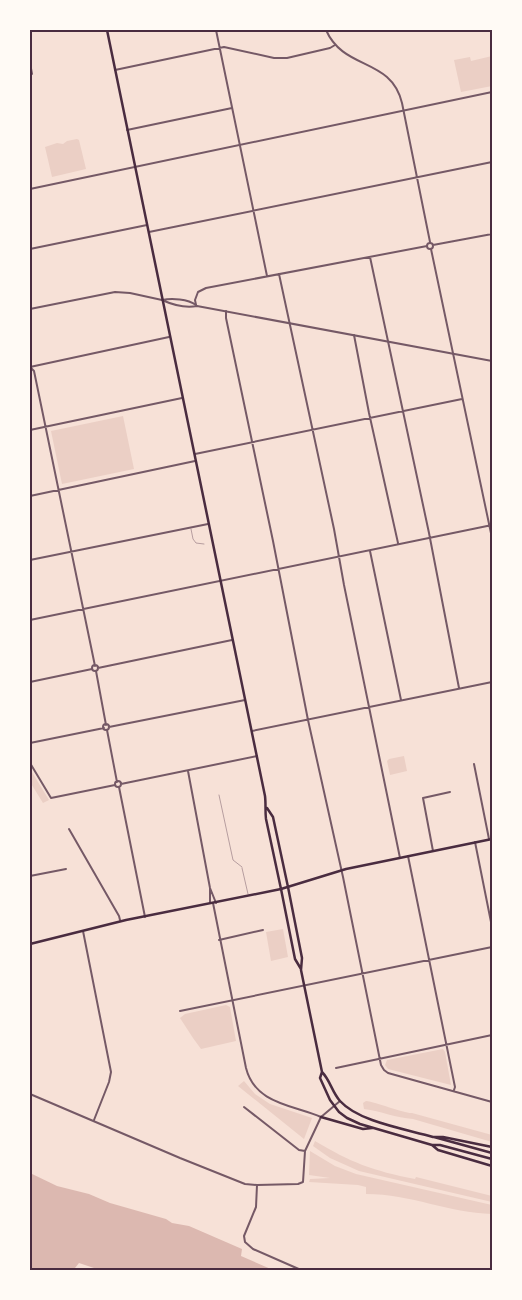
<svg xmlns="http://www.w3.org/2000/svg" width="522" height="1300" viewBox="0 0 522 1300" font-family="'Asap Condensed',sans-serif">
  <rect width="100%" height="100%" fill="#f7e1d7"/>
  <!-- green -->
  <path fill="#ebcfc5" d="M 492,56 L 492,86 L 461,92 L 454,60 L 470,57 L 471,61 Z
    M 77,139 L 79,140 L 86,169 L 52,177 L 45,147 L 57,143 L 63,144 L 67,141 Z
    M 123,416 L 134,469 L 62,484 L 51,431 Z
    M 404,756 L 407,771 L 390,775 L 387,761 L 389,759 Z
    M 30,769 L 49,800 L 43,803 L 30,782 Z
    M 283,929 L 288,957 L 271,961 L 266,932 Z
    M 226,1005 L 230,1007 L 236,1041 L 201,1049 L 193,1038 L 180,1018 L 185,1014 Z
    M 443,1049 L 445,1052 L 451,1085 L 388,1069 L 385,1065 L 387,1060 Z
    M 244,1081 L 255,1094 L 270,1104 L 312,1118 L 304,1139 L 238,1086 Z
    M 366,1101 C 376,1102 406,1114 412,1113 L 492,1135 L 492,1142 L 413,1119 C 396,1118 381,1111 364,1109 L 363,1103 Z
    M 315,1141 C 350,1162 373,1171 415,1179 L 416,1177 L 492,1196 L 492,1202 L 359,1171 L 330,1158 L 313,1146 Z
    M 310,1151 L 335,1166 L 356,1174 L 492,1205 L 492,1214 C 449,1213 411,1194 366,1194 L 366,1187 L 358,1185 L 309,1182 L 310,1179 L 330,1178 L 309,1175 Z"/>
  <!-- water -->
  <path fill="#dcb8b0" d="M 30,1173 L 57,1186 L 89,1194 L 110,1203 L 166,1219 L 172,1223 L 189,1226 L 242,1249 L 241,1256 L 273,1270 L 100,1270 L 79,1263 L 75,1268 L 69,1270 L 30,1270 Z"/>
  <g fill="none" stroke-linecap="round" stroke-linejoin="round">
    <!-- service -->
    <path stroke="#755966" stroke-width="0.5" d="M 191,529 L 193,539 L 196,543 L 204,544
      M 219,795 L 233,860 L 242,867
      M 242,868 L 248,894"/>
    <!-- minor -->
    <path stroke="#755966" stroke-width="2" d="M 216,30 L 267,276
      M 326,30 C 344,71 391,57 402,103 L 430,242
      M 30,63 L 32,74
      M 115,70 L 224,47 L 274,58 L 287,58 L 330,48 L 335,45
      M 127,130 L 232,108
      M 149,232 L 492,162
      M 491,234 L 492,240
      M427 246a3 3 0 1 1 6 0a3 3 0 1 1-6 0Z
      M 433,245 L 492,234
      M 30,249 L 147,225
      M 431,249 L 492,538
      M 370,257 L 429,533 L 459,688
      M 279,274 L 334,529 L 344,585 L 400,858
      M 196,305 L 195,300 L 198,292 L 206,288 L 427,246
      M 30,309 L 115,292 L 130,293 L 162,300
      M 226,311 L 226,318 L 273,541 L 308,720 L 343,877 L 381,1065 L 384,1070 L 388,1073 L 492,1102
      M 354,335 L 369,413 L 398,543
      M 30,367 L 34,371 L 95,666
      M 30,367 L 169,337
      M 30,430 L 182,398
      M 195,454 L 462,399
      M 30,496 L 195,461
      M 370,551 L 401,700
      M 30,560 L 208,524
      M 30,620 L 492,525
      M92 668a3 3 0 1 1 6 0a3 3 0 1 1-6 0Z
      M 98,668 L 232,640
      M 96,671 L 106,725
      M 30,682 L 92,669
      M103 727a3 3 0 1 1 6 0a3 3 0 1 1-6 0Z
      M 109,727 L 245,700
      M 107,730 L 117,782
      M 252,731 L 492,682
      M 30,743 L 104,728
      M 30,763 L 51,798 L 115,785
      M 474,764 L 489,839
      M 188,771 L 210,888 L 216,903
      M115 784a3 3 0 1 1 6 0a3 3 0 1 1-6 0Z
      M 121,784 L 257,756
      M 119,787 L 145,917
      M 69,829 L 119,916 L 120,920
      M 475,842 L 492,927
      M 433,851 L 423,798 L 450,792
      M 408,856 L 455,1087 L 454,1090
      M 30,876 L 66,869
      M 210,888 L 210,903
      M 83,931 L 111,1072 L 109,1082 L 94,1120
      M 219,940 L 263,930
      M 180,1011 L 492,947
      M 336,1068 L 492,1035
      M 30,1094 L 180,1158 L 245,1184 L 257,1185 L 298,1184 L 303,1182 L 305,1151 L 321,1117
      M 244,1107 L 299,1150 L 305,1151
      M 257,1185 L 256,1207 L 244,1236 L 245,1242 L 253,1249 L 301,1270"/>
    <!-- tertiary -->
    <path stroke="#755966" stroke-width="2" d="M 30,189 L 492,92
      M 162,300 C 173,305 186,308 197,306 L 492,361
      M 162,300 C 172,298 188,299 196,305
      M 213,903 L 246,1068 C 255,1104 293,1105 321,1117 L 340,1101"/>
    <!-- secondary -->
    <path stroke="#4a2c40" stroke-width="2.5" d="M 30,944 L 126,920 L 281,889"/>
    <!-- primary -->
    <path stroke="#4a2c40" stroke-width="2.5" d="M 288,887 L 302,958 L 301,970 L 322,1072 L 320,1078 L 330,1100 L 339,1112 L 347,1118 L 360,1124 L 432,1145 L 438,1150 L 492,1166
      M 281,889 L 295,959 L 301,969
      M 322,1072 C 330,1080 332,1092 340,1101 C 359,1122 406,1129 433,1137 L 443,1137 L 492,1147
      M 321,1117 L 363,1129 L 372,1128
      M 434,1137 L 492,1153
      M 433,1145 L 440,1145 L 492,1159"/>
    <!-- trunk -->
    <path stroke="#4a2c40" stroke-width="2.5" d="M 107,30 L 265,796 C 266,804 265,811 266,819 L 281,889 L 346,869 L 492,839
      M 267,808 L 273,817 L 288,887"/>
  </g>
  <!-- border -->
  <rect width="522" height="1300" fill="none" stroke="#fffaf5" stroke-width="62"/>
  <rect x="31" y="31" width="460" height="1238" fill="none" stroke="#4a2c40" stroke-width="2"/>
</svg>
